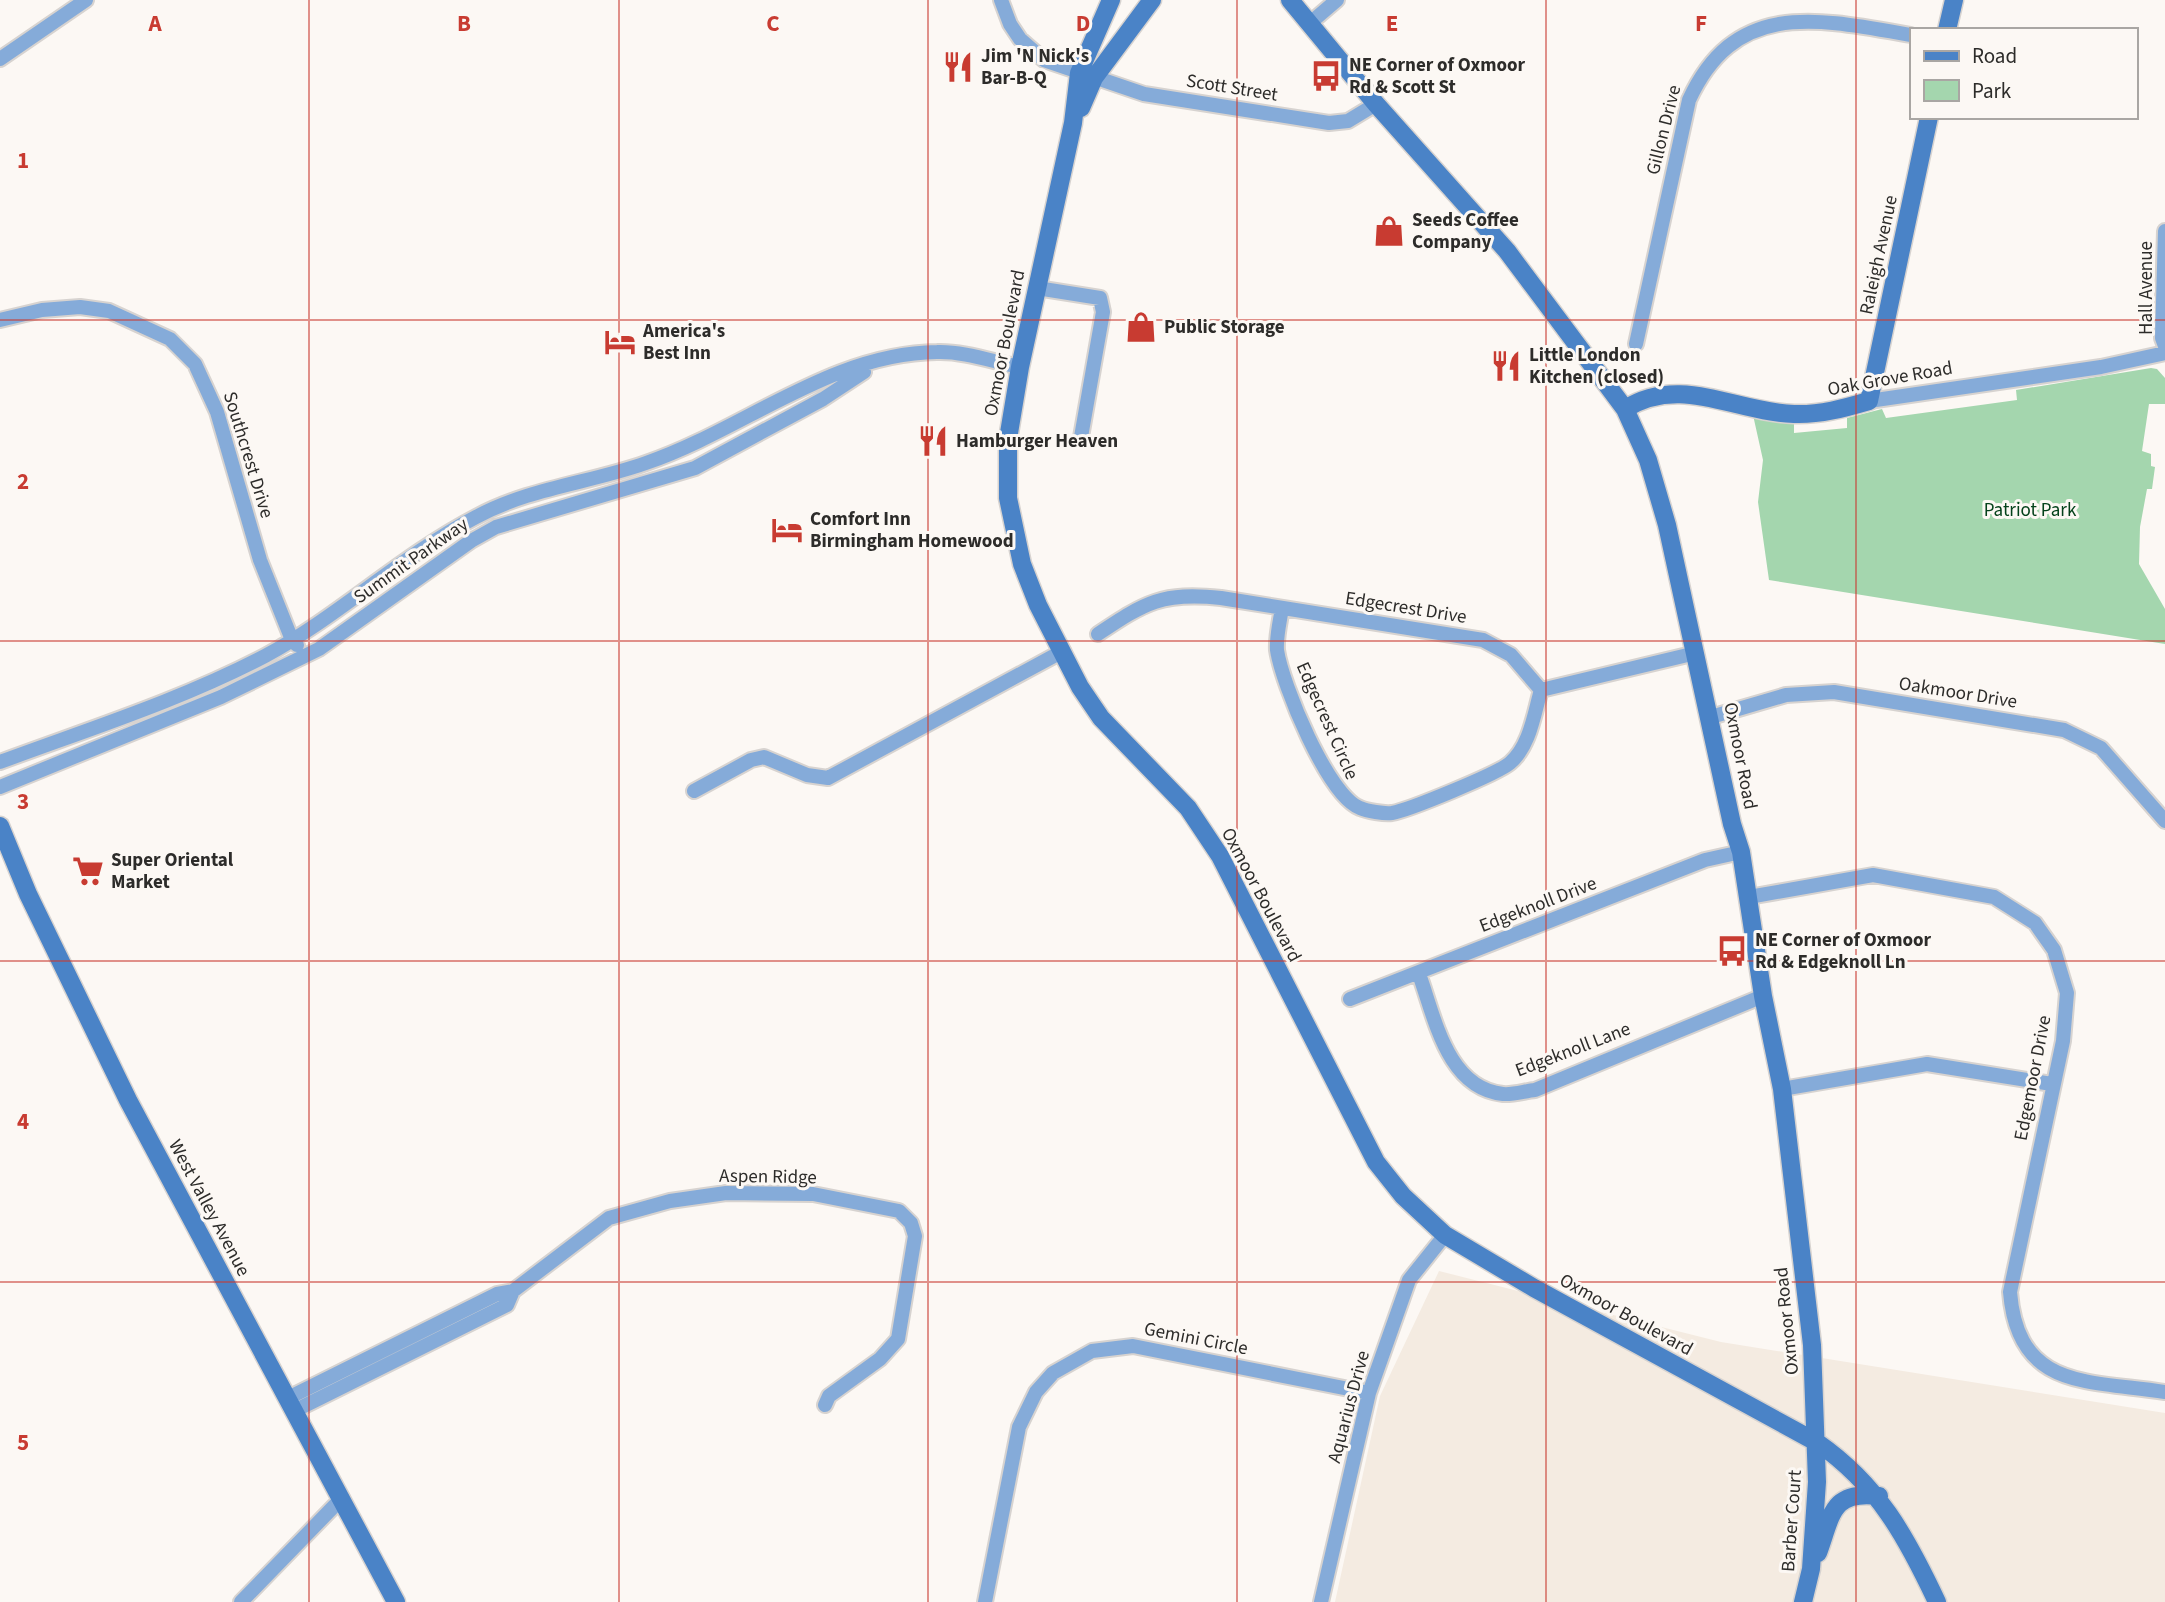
<svg xmlns="http://www.w3.org/2000/svg" width="2165" height="1602" viewBox="0 0 2165 1602" font-family="'Source Sans 3',sans-serif">
  <rect width="100%" height="100%" fill="#fcf8f4"/>
  <!-- built -->
  <path fill="#f4ebe1" d="M 1439,1271 L 1721,1342 L 2165,1413 L 2165,1602 L 1335,1602 L 1380,1396 Z"/>
  <!-- green -->
  <path fill="#a4d6ae" d="M 2151,368 L 2157,369 L 2165,378 L 2165,404 L 2149,404 L 2142,451 L 2151,454 L 2151,466 L 2155,467 L 2152,489 L 2147,489 L 2140,527 L 2139,564 L 2165,609 L 2165,644 L 1769,580 L 1758,502 L 1763,460 L 1753,415 L 1794,423 L 1794,433 L 1847,428 L 1847,418 L 1882,409 L 1886,418 L 2017,400 L 2016,390 Z"/>
  <g fill="none" stroke-linecap="round" stroke-linejoin="round">
    <defs>
      <path id="street" d="M 1001,0 L 1010,24 L 1020,39 L 1044,60 L 1144,94 L 1329,123 L 1348,121 L 1376,104
        M 1309,24 L 1337,0
        M 0,59 L 86,0
        M 2165,231 L 2162,338 L 2165,346
        M 1037,288 L 1100,298 L 1103,312 L 1081,437
        M 0,320 L 42,310 L 80,307 L 109,311 L 170,339 L 195,364 L 217,412 L 260,560 L 292,640 L 297,645
        M 1636,344 L 1689,100 C 1735,0 1815,18 1911,35
        M 1869,401 L 2101,367 L 2165,353
        M 1282,608 C 1280,621 1276,637 1277,650 C 1282,684 1328,796 1360,808 C 1367,811 1384,814 1392,813 C 1409,810 1497,774 1510,763 C 1530,746 1534,714 1541,690
        M 1098,634 C 1146,602 1162,592 1221,598 L 1483,640 L 1511,655 L 1541,690
        M 1541,690 L 1696,653
        M 1711,717 L 1786,695 L 1834,692 L 2064,730 L 2101,748 L 2165,821
        M 0,762 C 89,729 181,700 265,656 C 339,616 401,556 476,517 C 529,488 590,483 646,463 C 743,430 831,353 937,352 C 964,351 994,362 1020,367
        M 0,787 L 221,697 L 319,649 L 471,541 L 496,527 L 695,468 L 823,399 L 864,372
        M 694,791 L 751,760 L 764,757 L 807,775 L 828,778 L 1063,651
        M 1749,897 L 1873,875 L 1994,897 L 2035,923 L 2054,950 L 2067,993 L 2063,1041 L 2010,1292 C 2018,1390 2088,1380 2165,1392
        M 1419,974 C 1435,1018 1447,1088 1503,1094 C 1513,1095 1525,1091 1535,1090 L 1763,996
        M 1350,999 L 1705,860 L 1741,852
        M 1782,1089 L 1927,1064 L 2052,1084
        M 288,1398 L 497,1294 L 513,1291
        M 294,1411 L 507,1305 L 513,1291 L 609,1218 L 670,1201 L 726,1193 L 813,1194 L 899,1211 L 911,1223 L 915,1236 L 898,1339 L 880,1359 L 829,1396 L 825,1405
        M 241,1602 L 342,1498
        M 985,1602 L 1019,1427 L 1036,1392 L 1053,1373 L 1092,1351 L 1133,1346 L 1369,1393
        M 1321,1602 L 1369,1393 L 1409,1280 L 1445,1235"/>
      <path id="secondary" d="M 1111,0 L 1079,73 L 1073,123 L 1020,367 L 1008,439 L 1008,498 L 1022,564 L 1038,605 L 1080,687 L 1101,718 L 1188,808 L 1220,856 L 1376,1162 L 1403,1196 L 1445,1235 L 1534,1288 L 1818,1443 C 1878,1485 1906,1536 1937,1602
        M 1290,0 L 1376,104 L 1507,251 L 1625,409 L 1648,460 L 1667,525 L 1732,824 L 1741,852 L 1763,996 L 1782,1089 L 1812,1345 L 1817,1482 L 1811,1569 L 1803,1602
        M 1947,30 L 1954,0
        M 1081,108 L 1094,78 L 1152,0
        M 1625,409 C 1681,374 1734,412 1794,414 C 1820,415 1845,408 1869,401 L 1929,117
        M 0,826 L 28,894 L 128,1100 L 396,1602
        M 1818,1553 C 1832,1515 1831,1490 1879,1496"/>
    </defs>
    <!-- street casing -->
    <use href="#street" stroke="#d7d3d0" stroke-width="18"/>
    <!-- secondary casing -->
    <use href="#secondary" stroke="#d7d3d0" stroke-width="21"/>
    <!-- street -->
    <use href="#street" stroke="#85abd9" stroke-width="14"/>
    <!-- secondary -->
    <use href="#secondary" stroke="#4a83c7" stroke-width="18"/>
  </g>
  <!-- grid -->
  <path fill="none" stroke="#c83b31" stroke-width="2" stroke-opacity="0.55" d="M 309,0 L 309,1602M 619,0 L 619,1602M 928,0 L 928,1602M 1237,0 L 1237,1602M 1546,0 L 1546,1602M 1856,0 L 1856,1602M 0,320 L 2165,320M 0,641 L 2165,641M 0,961 L 2165,961M 0,1282 L 2165,1282"/>
  <!-- icons -->
  <defs>
    <symbol id="restaurant-bare" viewBox="-9 -9 18 18"><path d="M-5-6h1v4h1v-4h1v4h1v-4h1v5L-1.5 .5V6h-2V.5L-5-1ZM5-6V6H3V1.5H1.5Q1.5-4 5-6Z" fill="#c83b31" stroke="#fcf8f4" stroke-width="2.5" paint-order="stroke"/></symbol>
    <symbol id="bus-bare" viewBox="-9 -9 18 18"><path d="M-5-6H5V4H4V6H2V4H-2V6H-4V4H-5ZM-3.5-4V0h7V-4ZM-3.5 1.2v1.5H-2V1.2ZM2 1.2v1.5H3.5V1.2Z" fill="#c83b31" stroke="#fcf8f4" stroke-width="2.5" paint-order="stroke"/></symbol>
    <symbol id="shop-bare" viewBox="-9 -9 18 18"><path d="M-5-2.5h2.3a2.7 3.5 0 0 1 5.4 0H5L5.5 6h-11ZM-1.5-2.5h3a1.5 2.3 0 0 0-3 0Z" fill="#c83b31" stroke="#fcf8f4" stroke-width="2.5" paint-order="stroke"/></symbol>
    <symbol id="hotel-bare" viewBox="-9 -9 18 18"><path d="M-6-4.5h1.5V1H6V5H4.5V3h-9V5H-6ZM-4 0a1.8 1.8 0 1 1 3.6 0ZM.5 0V-2.5h3Q6-2.5 6 0Z" fill="#c83b31" stroke="#fcf8f4" stroke-width="2.5" paint-order="stroke"/></symbol>
    <symbol id="supermarket-bare" viewBox="-9 -9 18 18"><path d="M-6-5.5h2.5l.6 2H6L4.5 2H-2.5L-4.4-4H-6ZM-1.5 3.2a1.3 1.3 0 1 0 .1 0ZM3 3.2a1.3 1.3 0 1 0 .1 0Z" fill="#c83b31" stroke="#fcf8f4" stroke-width="2.5" paint-order="stroke"/></symbol>
  </defs>
  <g fill-rule="evenodd">
    <use href="#restaurant-bare" x="936" y="45" width="44" height="44"/>
    <use href="#bus-bare" x="1304" y="54" width="44" height="44"/>
    <use href="#shop-bare" x="1367" y="209" width="44" height="44"/>
    <use href="#shop-bare" x="1119" y="305" width="44" height="44"/>
    <use href="#hotel-bare" x="598" y="320" width="44" height="44"/>
    <use href="#restaurant-bare" x="1484" y="344" width="44" height="44"/>
    <use href="#restaurant-bare" x="911" y="419" width="44" height="44"/>
    <use href="#hotel-bare" x="765" y="508" width="44" height="44"/>
    <use href="#supermarket-bare" x="66" y="849" width="44" height="44"/>
    <use href="#bus-bare" x="1710" y="929" width="44" height="44"/>
  </g>
  <g text-anchor="middle" dominant-baseline="central" stroke-width="6" stroke-linejoin="round" paint-order="stroke">
    <!-- poi labels -->
    <g font-size="19" font-weight="bold" fill="#2d2c2a" stroke="#fcf8f4" text-anchor="start">
      <text x="981" y="56">Jim 'N Nick's<tspan x="981" dy="22">Bar-B-Q</tspan></text>
      <text x="1349" y="65">NE Corner of Oxmoor<tspan x="1349" dy="22">Rd &amp; Scott St</tspan></text>
      <text x="1412" y="220">Seeds Coffee<tspan x="1412" dy="22">Company</tspan></text>
      <text x="1164" y="327">Public Storage</text>
      <text x="643" y="331">America's<tspan x="643" dy="22">Best Inn</tspan></text>
      <text x="1529" y="355">Little London<tspan x="1529" dy="22">Kitchen (closed)</tspan></text>
      <text x="956" y="441">Hamburger Heaven</text>
      <text x="810" y="519">Comfort Inn<tspan x="810" dy="22">Birmingham Homewood</tspan></text>
      <text x="111" y="860">Super Oriental<tspan x="111" dy="22">Market</tspan></text>
      <text x="1755" y="940">NE Corner of Oxmoor<tspan x="1755" dy="22">Rd &amp; Edgeknoll Ln</tspan></text>
    </g>
    <!-- street labels -->
    <g font-size="19" fill="#2d2c2a" stroke="#fcf8f4">
      <text transform="translate(1232 88) rotate(9)">Scott Street</text>
      <text transform="translate(1664 130) rotate(-76)">Gillon Drive</text>
      <text transform="translate(1879 255) rotate(-78)">Raleigh Avenue</text>
      <text transform="translate(2146 288) rotate(-90)">Hall Avenue</text>
      <text transform="translate(1005 343) rotate(-79)">Oxmoor Boulevard</text>
      <text transform="translate(1890 379) rotate(-10)">Oak Grove Road</text>
      <text transform="translate(248 455) rotate(73)">Southcrest Drive</text>
      <text transform="translate(411 561) rotate(-35)">Summit Parkway</text>
      <text transform="translate(1406 608) rotate(9)">Edgecrest Drive</text>
      <text transform="translate(1958 693) rotate(9)">Oakmoor Drive</text>
      <text transform="translate(1327 721) rotate(66)">Edgecrest Circle</text>
      <text transform="translate(1740 756) rotate(79)">Oxmoor Road</text>
      <text transform="translate(1261 895) rotate(62)">Oxmoor Boulevard</text>
      <text transform="translate(1538 905) rotate(-21)">Edgeknoll Drive</text>
      <text transform="translate(1573 1050) rotate(-21)">Edgeknoll Lane</text>
      <text transform="translate(2033 1078) rotate(-79)">Edgemoor Drive</text>
      <text transform="translate(768 1177) rotate(1)">Aspen Ridge</text>
      <text transform="translate(209 1208) rotate(62)">West Valley Avenue</text>
      <text transform="translate(1626 1315) rotate(29)">Oxmoor Boulevard</text>
      <text transform="translate(1787 1321) rotate(-96)">Oxmoor Road</text>
      <text transform="translate(1196 1339) rotate(11)">Gemini Circle</text>
      <text transform="translate(1349 1407) rotate(-75)">Aquarius Drive</text>
      <text transform="translate(1792 1521) rotate(-86)">Barber Court</text>
    </g>
    <!-- park labels -->
    <g font-size="19" fill="#04421b" stroke="#fcf8f4">
      <text x="2030" y="510">Patriot Park</text>
    </g>
  </g>
  <g font-size="23" text-anchor="middle" font-weight="bold" fill="#c83b31" stroke="#fcf8f4" stroke-width="6" stroke-linejoin="round" paint-order="stroke">
    <text x="155" y="31">A</text>
    <text x="464" y="31">B</text>
    <text x="773" y="31">C</text>
    <text x="1083" y="31">D</text>
    <text x="1392" y="31">E</text>
    <text x="1701" y="31">F</text>
    <text x="23" y="168">1</text>
    <text x="23" y="489">2</text>
    <text x="23" y="809">3</text>
    <text x="23" y="1129">4</text>
    <text x="23" y="1450">5</text>
  </g>
  <!-- legend -->
  <rect x="1910" y="28" width="228" height="91" fill="#fcf8f4" stroke="#a9a6a3" stroke-width="2"/>
  <rect x="1924" y="51" width="35" height="10" fill="#4a83c7" stroke="#a9a6a3" stroke-width="2"/>
  <text x="1972" y="63" font-size="21" fill="#2d2c2a">Road</text>
  <rect x="1924" y="80" width="35" height="21" fill="#a4d6ae" stroke="#a9a6a3" stroke-width="2"/>
  <text x="1972" y="98" font-size="21" fill="#2d2c2a">Park</text>
</svg>
